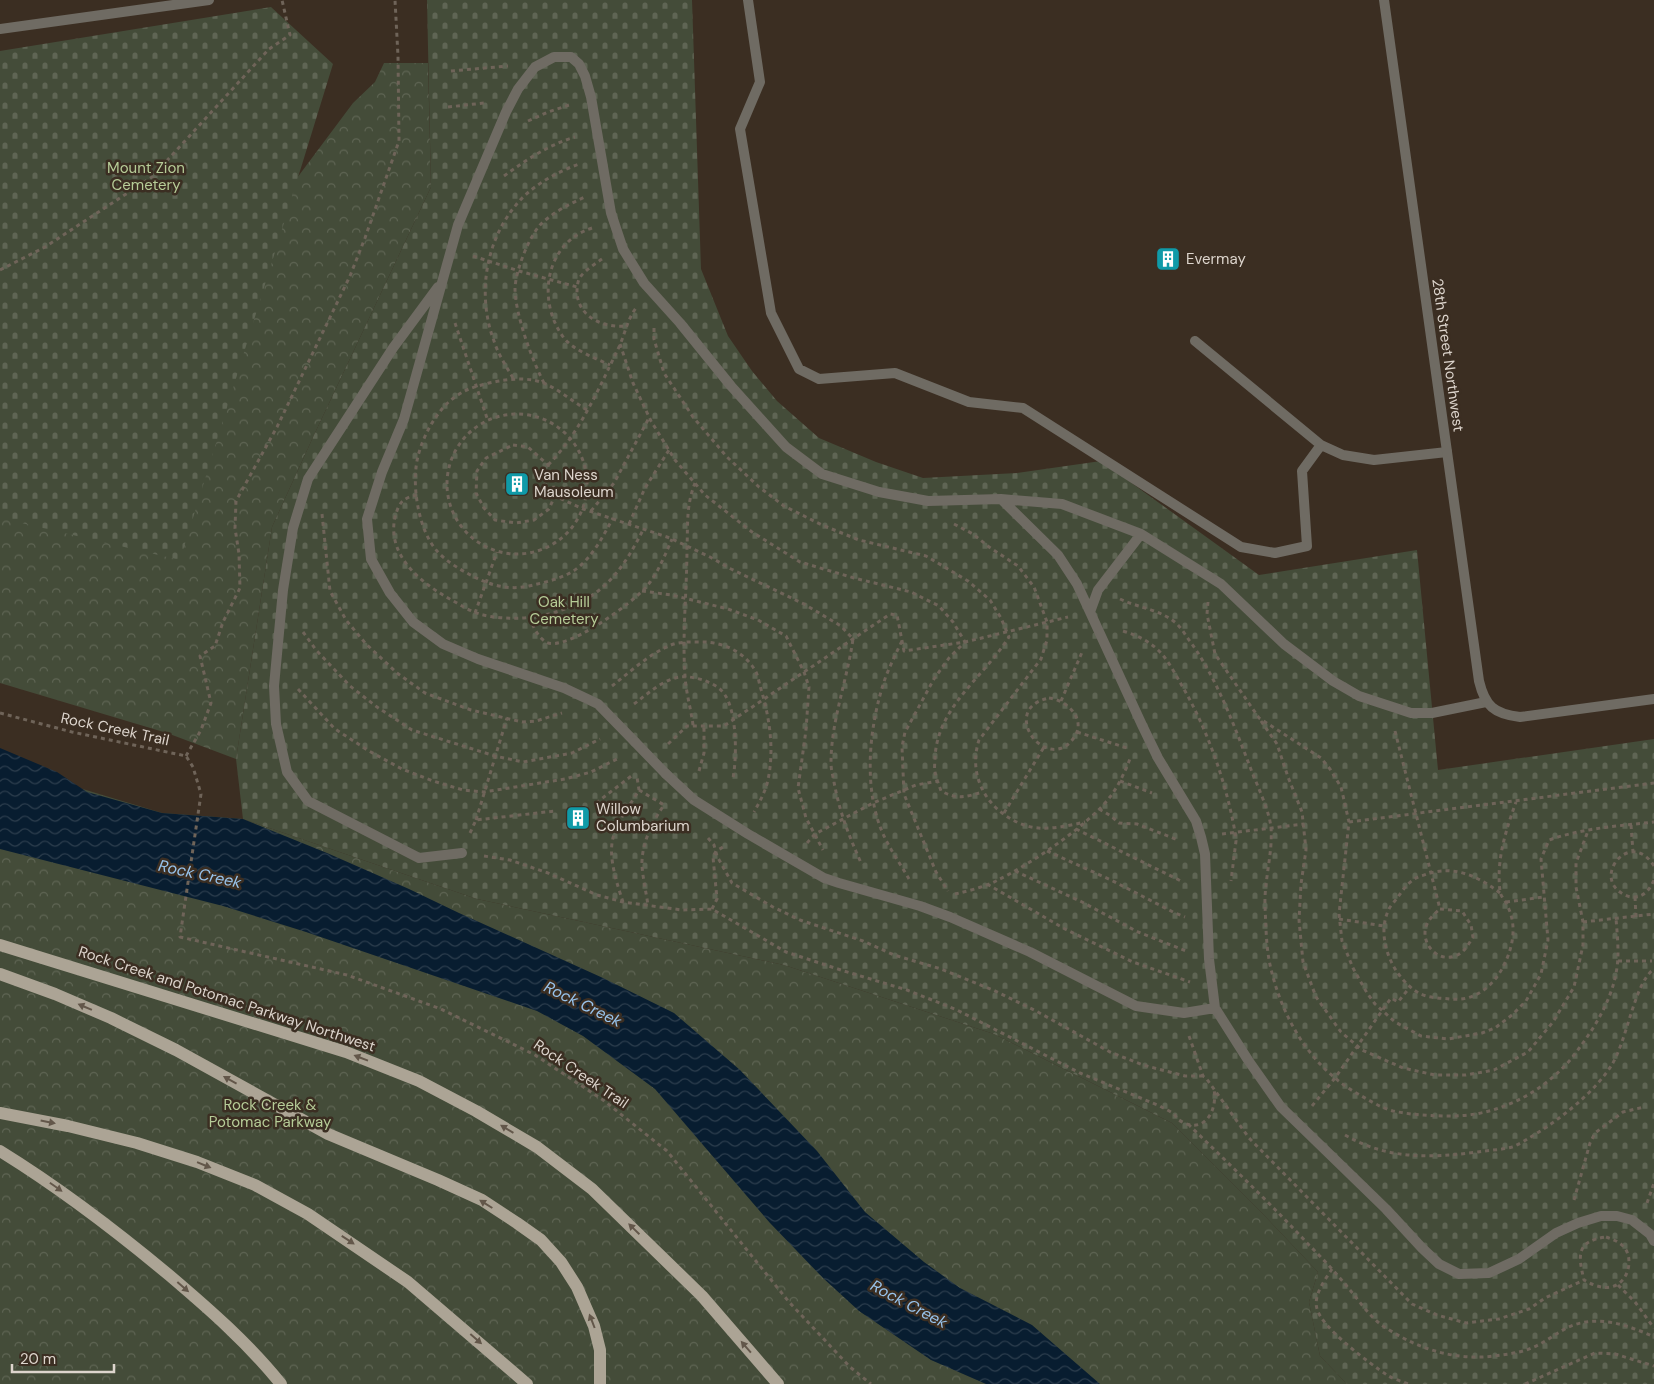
<svg xmlns="http://www.w3.org/2000/svg" width="1654" height="1384" viewBox="0 0 1654 1384" font-family="'DM Sans',sans-serif">
  <defs>
    <pattern id="forest-crowns" width="20" height="18" patternUnits="userSpaceOnUse" patternTransform="scale(1.25)"><rect width="20" height="18" fill="#444c39"/><path d="M2 6a3 3 0 1 1 6 0M12 15a3 3 0 1 1 6 0" fill="none" stroke="#5f6554"/></pattern>
    <pattern id="cemetery-stones" width="16" height="16" patternUnits="userSpaceOnUse" patternTransform="scale(1.25)"><rect width="16" height="16" fill="#444c39"/><path d="M2 7V4a2 2 0 0 1 4 0v3zM10 15v-3a2 2 0 0 1 4 0v3z" fill="#5f6554"/></pattern>
    <pattern id="water-waves" width="16" height="10" patternUnits="userSpaceOnUse" patternTransform="scale(1.25)"><rect width="16" height="10" fill="#081d30"/><path d="M0 5q4-4 8 0t8 0" fill="none" stroke="#2c3d4d"/></pattern>
  </defs>
  <rect width="100%" height="100%" fill="#3b2e22"/>
  <!-- forest -->
  <path fill="url(#forest-crowns)" d="M 384,63 L 428,63 L 431,187 L 314,435 L 272,527 L 236,759 L 167,733 L 0,683 L 0,397 L 291,186 L 353,103 L 375,82 Z
    M 0,764 L 162,813 L 243,819 L 477,899 L 784,965 L 994,1034 L 1172,1123 L 1261,1212 L 1318,1272 L 1309,1302 L 1320,1356 L 1347,1384 L 0,1384 Z"/>
  <!-- cemetery -->
  <path fill="url(#cemetery-stones)" d="M 427,0 L 692,0 L 701,269 L 728,336 L 752,371 L 777,401 L 819,438 L 876,462 L 923,478 L 1017,473 L 1101,461 L 1259,575 L 1417,550 L 1438,770 L 1654,739 L 1654,1384 L 1347,1384 L 1320,1356 L 1309,1302 L 1318,1272 L 1261,1212 L 1172,1123 L 994,1034 L 784,965 L 477,899 L 243,819 L 236,759 L 272,527 L 314,435 L 431,187 Z
    M 271,7 L 333,64 L 180,560 L 0,518 L 0,51 Z"/>
  <!-- water -->
  <path fill="url(#water-waves)" d="M 0,748 L 57,772 L 87,792 L 162,813 L 243,819 L 327,853 L 409,889 L 459,913 L 603,978 L 674,1013 L 740,1070 L 817,1151 L 865,1212 L 924,1262 L 960,1288 L 1032,1325 L 1100,1384 L 986,1384 L 931,1360 L 859,1311 L 823,1278 L 770,1223 L 655,1089 L 583,1036 L 537,1011 L 306,932 L 223,906 L 0,849 Z"/>
  <g fill="none" stroke-linecap="round" stroke-linejoin="round">
    <!-- path -->
    <path stroke="#6f6459" stroke-width="3" stroke-dasharray="4 4" stroke-linecap="butt" d="M 451,71 L 508,66
      M 448,107 L 484,103
      M 528,121 L 548,112 L 569,105
      M 504,176 C 526,160 548,145 575,137
      M 592,228 C 545,243 536,301 564,338 C 573,350 597,359 610,365
      M 473,256 L 519,271 L 577,287
      M 602,259 C 596,263 586,270 581,276 C 577,281 577,288 577,294 C 580,319 605,328 627,326
      M 0,270 L 45,247 L 152,177 L 269,49 L 290,35 L 282,0
      M 455,323 L 488,421
      M 654,328 L 654,339 L 664,373 L 693,417 L 727,457 L 759,487 L 784,506 L 822,525 L 859,540 L 926,556 L 968,581 L 990,600 L 1001,618 L 1009,637 C 984,677 938,706 935,757 C 935,762 934,768 935,772 C 936,778 939,785 941,791 C 958,800 965,797 983,792
      M 620,344 L 633,383 L 651,421 L 675,460 L 705,495 L 752,532 L 800,562 L 854,578 L 911,592 L 939,606 L 953,622 L 965,642 L 949,658 L 934,679 L 905,732 L 902,747 L 904,794 L 936,872 L 948,891
      M 513,378 C 506,366 498,354 494,341 C 477,296 485,242 516,205 C 531,186 557,172 579,164
      M 544,383 C 532,360 515,314 515,288 C 516,270 528,239 540,225 C 552,213 569,204 585,197
      M 587,410 C 572,401 557,388 541,382 C 524,377 507,379 489,383 C 478,386 468,388 458,395 C 436,408 418,444 416,468 C 413,493 420,532 437,551 C 445,560 457,568 467,573 C 486,584 507,591 529,586 C 542,583 556,580 568,574 C 590,563 602,538 613,518
      M447 484a70 70 0 1 1 140 0a70 70 0 1 1-140 0Z
      M 513,445 L 528,447 L 548,465 L 554,479 L 553,500 L 549,509 L 534,520 L 516,523 L 495,520 L 484,508 L 476,493 L 477,471 L 486,458 Z
      M 548,465 C 580,433 599,388 619,347 C 625,334 627,320 636,308
      M 417,495 C 402,498 399,503 395,517 C 386,558 425,586 457,603 C 467,609 476,614 488,616 C 520,622 556,616 584,600 C 613,585 630,556 644,528
      M 553,495 L 583,509 L 670,538 L 710,557 L 731,569 L 804,604 L 841,626 L 853,639 C 847,681 831,721 831,763 C 831,770 833,776 834,782 C 840,814 849,836 862,865
      M 591,511 L 614,483 L 649,418
      M 322,514 L 330,591 L 346,620 L 366,644 L 397,673 L 425,693 L 471,710 L 522,722 L 536,721 L 562,713
      M 629,524 L 645,488 L 669,450
      M 954,524 L 973,534 L 989,547 L 1018,566 L 1034,587 L 1047,622 L 1047,640 L 1041,659 L 979,740 C 967,777 988,812 1024,825 C 1043,832 1067,826 1085,822
      M 642,591 L 672,595 L 728,609 L 758,620 L 786,636 L 804,672 L 809,687 L 806,730 L 798,788 L 806,818 L 823,850
      M 1120,599 C 1139,608 1162,610 1177,624 C 1183,630 1187,638 1192,644 C 1219,683 1235,728 1252,772 C 1258,787 1270,813 1271,828 C 1273,852 1264,881 1265,906 C 1266,927 1266,949 1271,969 C 1283,1020 1312,1068 1358,1094 C 1369,1100 1381,1108 1393,1111 C 1412,1115 1432,1116 1452,1116 C 1502,1116 1552,1088 1580,1047 C 1600,1020 1618,988 1618,953 C 1618,942 1617,930 1616,919
      M 1208,602 L 1207,614 L 1215,654 L 1259,718 L 1321,758 L 1330,769 L 1341,787 L 1349,822 L 1339,914 L 1342,941 L 1353,968 L 1367,993 L 1375,1004 L 1395,1022 L 1421,1036 L 1448,1039 L 1482,1033 L 1495,1028 L 1512,1015 L 1526,1001 L 1541,974 L 1548,940 L 1541,859 L 1549,840 C 1583,828 1619,826 1654,822
      M 475,613 L 497,552
      M 529,617 C 533,625 537,637 546,642 C 565,653 634,602 647,586 C 658,573 665,555 672,539
      M 1123,631 C 1136,635 1147,640 1157,649 C 1167,658 1174,672 1181,684 C 1207,728 1226,782 1235,832 L 1236,841 L 1231,881
      M 303,632 L 316,650 L 350,686 L 377,707 L 412,730 L 495,756 L 523,762 L 572,753 L 600,739
      M 902,641 C 896,653 891,664 886,676 C 869,724 862,789 884,836 C 891,851 901,865 909,879
      M 612,686 C 630,672 649,654 671,645 C 681,641 695,642 705,642 C 725,643 746,653 756,672 C 758,676 759,682 760,686 C 770,718 775,752 767,784 C 764,794 759,803 754,812
      M 298,689 L 335,729 L 369,751 L 402,769 L 433,781 L 463,790 L 484,792 L 565,779 L 591,772 L 617,759
      M 1049,698 C 1066,700 1086,718 1075,736 C 1049,778 996,709 1049,698 Z
      M 1061,701 L 1083,650
      M 634,704 C 646,695 658,684 672,679 C 682,675 693,677 703,680 C 711,683 720,687 725,695 C 737,713 737,757 733,778
      M 0,713 L 72,732 L 186,756 L 193,767 L 201,794 L 180,937 L 347,975 L 441,1009 L 535,1055 L 603,1100 L 667,1151 L 789,1302 L 850,1367 L 871,1384
      M 1261,721 L 1277,744 L 1288,777 L 1302,812 L 1306,850 L 1301,884 L 1299,920 L 1303,962 L 1316,997 L 1341,1032 L 1362,1050 L 1403,1068 L 1435,1075 L 1466,1075 L 1494,1070 L 1528,1052 L 1553,1022 L 1574,987 L 1583,945 L 1583,922 L 1576,887 L 1576,863 L 1588,831
      M 693,725 C 691,709 686,693 685,676 C 682,633 687,590 687,547 C 688,523 686,506 695,483
      M 1395,731 L 1440,909
      M 1077,732 L 1127,748
      M 668,744 L 687,726 L 724,726 L 890,614 L 897,615 L 904,651 L 965,642 L 1068,617
      M 186,756 L 201,730 L 211,703 L 200,656 L 215,646 L 223,622 L 240,588 L 239,554 L 235,528 L 236,501 L 277,427 L 350,276 L 365,238 L 399,141 L 398,56 L 395,0
      M 699,771 L 704,753 L 704,726
      M 1120,781 L 1152,793
      M 639,790 L 664,805 C 652,822 641,845 642,866 C 643,879 646,892 648,905
      M 596,803 L 634,774
      M 1099,809 L 1111,816 L 1119,823 L 1137,824 L 1178,840
      M 1004,813 L 1044,747
      M 476,820 L 507,718
      M 1349,822 L 1654,783
      M 1631,825 L 1633,852
      M 1076,829 L 1183,882
      M 470,833 L 476,820 L 555,811
      M 1222,834 L 1304,824
      M 708,838 L 714,845 L 717,856 L 732,883 L 773,907 L 800,920 L 863,941 L 894,955 L 941,969 L 993,990 L 1036,1011 L 1110,1052 L 1143,1065 L 1185,1076 L 1203,1076
      M 807,843 L 815,834 L 873,803 L 916,785 L 938,781
      M 1047,851 L 1111,880 L 1173,912 L 1185,917
      M 484,856 L 510,860 L 548,873 L 597,895 L 623,902 L 682,910 L 712,909 L 786,952 L 844,971 L 907,990 L 957,1010 L 1080,1073 L 1160,1106 C 1165,1109 1170,1111 1174,1114 C 1177,1117 1175,1118 1179,1120 C 1203,1136 1218,1112 1214,1089
      M 1654,866 C 1631,829 1594,874 1620,892 C 1624,895 1630,898 1635,897 C 1645,896 1650,889 1654,880
      M 1015,871 L 1082,902 L 1138,932 L 1186,951
      M 987,884 L 1065,929 L 1133,962 L 1190,982
      M 1500,893 C 1478,876 1454,865 1427,874 C 1422,876 1416,877 1413,880 C 1407,884 1402,891 1398,897 C 1395,901 1391,905 1389,909 C 1375,937 1392,976 1417,992 C 1426,998 1440,998 1450,999 C 1474,1002 1494,986 1504,965 C 1513,947 1517,926 1508,907 C 1506,901 1500,896 1500,891 C 1496,860 1506,830 1516,802
      M 955,894 C 968,891 984,887 996,881 C 1029,865 1088,826 1110,797 C 1119,785 1126,770 1131,756
      M 1635,897 L 1636,917
      M 623,902 C 617,884 608,857 613,838 C 616,823 631,804 639,790 L 637,777
      M 1506,902 L 1544,897
      M 712,909 L 717,899 L 713,857 L 716,851 L 725,846
      M 1440,909 L 1462,911 L 1471,925 L 1473,937 C 1468,945 1464,953 1455,956 C 1436,963 1419,941 1427,924 C 1430,918 1435,913 1440,909 Z
      M 1339,919 L 1384,926
      M 1583,922 L 1654,914
      M 1618,961 L 1652,961
      M 1189,1036 L 1203,1076 L 1206,1078 L 1249,1138 L 1412,1304 L 1437,1315 L 1466,1323 L 1499,1319 L 1529,1309 L 1545,1298 L 1584,1280
      M 1312,1106 L 1335,1078 L 1391,998 L 1398,1002 L 1410,987
      M 1188,1124 C 1229,1164 1270,1203 1309,1245 C 1323,1259 1337,1274 1350,1290 C 1360,1302 1370,1317 1383,1326 C 1416,1348 1453,1361 1494,1356 C 1508,1354 1521,1353 1534,1347 C 1550,1340 1564,1326 1581,1323 C 1605,1317 1633,1327 1654,1337
      M 1345,1135 C 1388,1160 1431,1158 1478,1152 C 1489,1150 1502,1150 1512,1147 C 1518,1145 1524,1141 1529,1138 C 1558,1121 1593,1094 1611,1066 C 1627,1042 1634,983 1654,969
      M 1574,1200 L 1590,1143 L 1595,1133 L 1623,1112 L 1644,1107
      M 1647,1203 L 1654,1183
      M 1606,1237 C 1612,1239 1618,1241 1623,1246 C 1635,1258 1628,1285 1610,1287 C 1601,1289 1591,1284 1584,1280 C 1578,1255 1576,1241 1606,1237 Z
      M 1332,1269 C 1325,1280 1313,1295 1317,1309 C 1322,1328 1369,1363 1387,1375 C 1393,1379 1401,1381 1408,1384
      M 1618,1285 L 1635,1302 L 1654,1328
      M 1525,1384 L 1595,1353 L 1615,1354 L 1654,1366"/>
    <!-- service -->
    <path stroke="#6f6b63" stroke-width="10" d="M 748,0 L 760,82 L 740,129 L 771,313 L 799,369 L 819,379 L 895,373 L 969,402 L 1023,408 L 1241,547 L 1275,553 L 1307,546 L 1302,471 L 1321,445
      M 438,287 L 393,348 L 308,479 L 293,528 L 283,590 L 274,686 L 276,724 L 287,772 L 308,801 L 419,858 L 462,853
      M 1195,341 L 1321,445 L 1343,455 L 1374,460 L 1447,452
      M 1001,499 L 1058,555 L 1077,584 L 1090,612
      M 1141,534 L 1098,590 L 1090,612 L 1142,725 L 1158,758 L 1196,821 L 1201,837 L 1205,854 L 1209,959 L 1215,1008 L 1248,1060 L 1281,1107 L 1386,1209 L 1422,1248 L 1439,1264 L 1459,1274 L 1489,1273 L 1519,1259 L 1556,1233 L 1578,1223 L 1601,1216 L 1617,1216 L 1632,1220 L 1650,1234 L 1654,1241
      M 635,742 L 598,704 L 564,688 L 478,659 L 443,644 L 413,622 L 390,593 L 371,559 L 367,519 L 382,472 L 404,419 L 458,225 L 506,112 L 518,89 L 535,67 L 554,57 L 571,57 L 579,64 L 585,76 L 591,97 L 611,213 L 623,249 L 644,283 L 680,323 L 731,386 L 786,447 L 822,474 L 879,492 L 928,501 L 1001,499 L 1062,504 L 1141,534 L 1221,584 L 1284,644 L 1333,681 L 1359,696 L 1411,713 L 1432,713 L 1486,702
      M 666,774 L 694,800 L 748,834 L 824,878 L 839,883 L 920,906 L 950,917 L 1030,952 L 1136,1006 L 1184,1013 L 1215,1008"/>
    <!-- minor -->
    <path stroke="#6f6b63" stroke-width="10" d="M 1384,0 L 1479,681 C 1485,706 1494,714 1520,717 L 1654,699
      M 0,29 L 209,0"/>
    <!-- primary -->
    <path stroke="#aca495" stroke-width="12" d="M 0,945 L 346,1052 L 419,1081 L 476,1111 L 537,1147 L 592,1189 L 702,1296 L 778,1384
      M 0,974 L 55,994 L 111,1018 L 176,1050 L 328,1134 L 438,1180 L 482,1200 L 517,1223 L 541,1240 L 561,1262 L 577,1287 L 594,1326 L 600,1350 L 600,1384
      M 0,1113 L 68,1126 L 137,1143 L 197,1162 L 255,1185 L 308,1214 L 408,1282 L 527,1384
      M 0,1151 C 60,1188 115,1230 169,1275 C 209,1309 248,1343 281,1384"/>
    <!-- service-bridge -->
    <path stroke="#6f6b63" stroke-width="10" d="M 635,742 L 666,774"/>
  </g>
  <!-- one-way arrows -->
  <defs><path id="oneway-solid" d="M-6-.8H1V-3.2L6.5 0L1 3.2V.8H-6Z" transform="scale(1.25)"/></defs>
  <g fill="#63574a">
    <use href="#oneway-solid" transform="translate(85 1007) rotate(-157)"/>
    <use href="#oneway-solid" transform="translate(361 1058) rotate(-159)"/>
    <use href="#oneway-solid" transform="translate(230 1080) rotate(-151)"/>
    <use href="#oneway-solid" transform="translate(48 1122) rotate(11)"/>
    <use href="#oneway-solid" transform="translate(507 1129) rotate(-149)"/>
    <use href="#oneway-solid" transform="translate(204 1165) rotate(22)"/>
    <use href="#oneway-solid" transform="translate(56 1187) rotate(35)"/>
    <use href="#oneway-solid" transform="translate(486 1204) rotate(-148)"/>
    <use href="#oneway-solid" transform="translate(634 1229) rotate(-136)"/>
    <use href="#oneway-solid" transform="translate(348 1240) rotate(33)"/>
    <use href="#oneway-solid" transform="translate(183 1287) rotate(41)"/>
    <use href="#oneway-solid" transform="translate(592 1321) rotate(-111)"/>
    <use href="#oneway-solid" transform="translate(476 1339) rotate(41)"/>
    <use href="#oneway-solid" transform="translate(746 1347) rotate(-131)"/>
  </g>
  <!-- icons -->
  <defs>
    <symbol id="building-square" viewBox="-11 -11 22 22"><rect x="-9" y="-9" width="18" height="18" rx="4" fill="#0f9aa8" stroke="#3b2e22"/><path d="M-4-6H4V6H1V3H-1V6H-4ZM-2.5-4.3h1.7v1.8h-1.7ZM.8-4.3h1.7v1.8H.8ZM-2.5-1h1.7V.8h-1.7ZM.8-1h1.7V.8H.8Z" fill="#fff"/></symbol>
  </defs>
  <g fill-rule="evenodd">
    <use href="#building-square" x="1154" y="245" width="28" height="28"/>
    <use href="#building-square" x="503" y="470" width="28" height="28"/>
    <use href="#building-square" x="564" y="804" width="28" height="28"/>
  </g>
  <g text-anchor="middle" dominant-baseline="central" stroke-width="5" stroke-linejoin="round" paint-order="stroke">
    <!-- park labels -->
    <g font-size="15" fill="#b6cc97" stroke="#3b2e22">
      <text x="146" y="168">Mount Zion<tspan x="146" dy="17">Cemetery</tspan></text>
      <text x="564" y="602">Oak Hill<tspan x="564" dy="17">Cemetery</tspan></text>
      <text x="270" y="1105">Rock Creek &amp;<tspan x="270" dy="17">Potomac Parkway</tspan></text>
    </g>
    <!-- poi labels -->
    <g font-size="15" fill="#ddd5cd" stroke="#3b2e22" text-anchor="start">
      <text x="1186" y="259">Evermay</text>
      <text x="534" y="475">Van Ness<tspan x="534" dy="17">Mausoleum</tspan></text>
      <text x="596" y="809">Willow<tspan x="596" dy="17">Columbarium</tspan></text>
    </g>
    <!-- street labels -->
    <g font-size="15" fill="#ddd5cd" stroke="#3b2e22">
      <text transform="translate(1448 355) rotate(82)">28th Street Northwest</text>
      <text transform="translate(115 729) rotate(12)">Rock Creek Trail</text>
      <text transform="translate(227 999) rotate(18)">Rock Creek and Potomac Parkway Northwest</text>
      <text transform="translate(581 1074) rotate(34)">Rock Creek Trail</text>
    </g>
    <!-- water labels -->
    <g font-size="16" font-style="italic" fill="#98c4ed" stroke="#3b2e22">
      <text transform="translate(200 874) rotate(12)">Rock Creek</text>
      <text transform="translate(583 1004) rotate(26)">Rock Creek</text>
      <text transform="translate(909 1304) rotate(28)">Rock Creek</text>
    </g>
  </g>
  <!-- scale -->
  <path d="M12 1364v8h102v-8" fill="none" stroke="#ddd5cd" stroke-width="2.5"/>
  <text x="20" y="1364" font-size="15" fill="#ddd5cd" stroke="#3b2e22" stroke-width="4" paint-order="stroke">20 m</text>
</svg>
